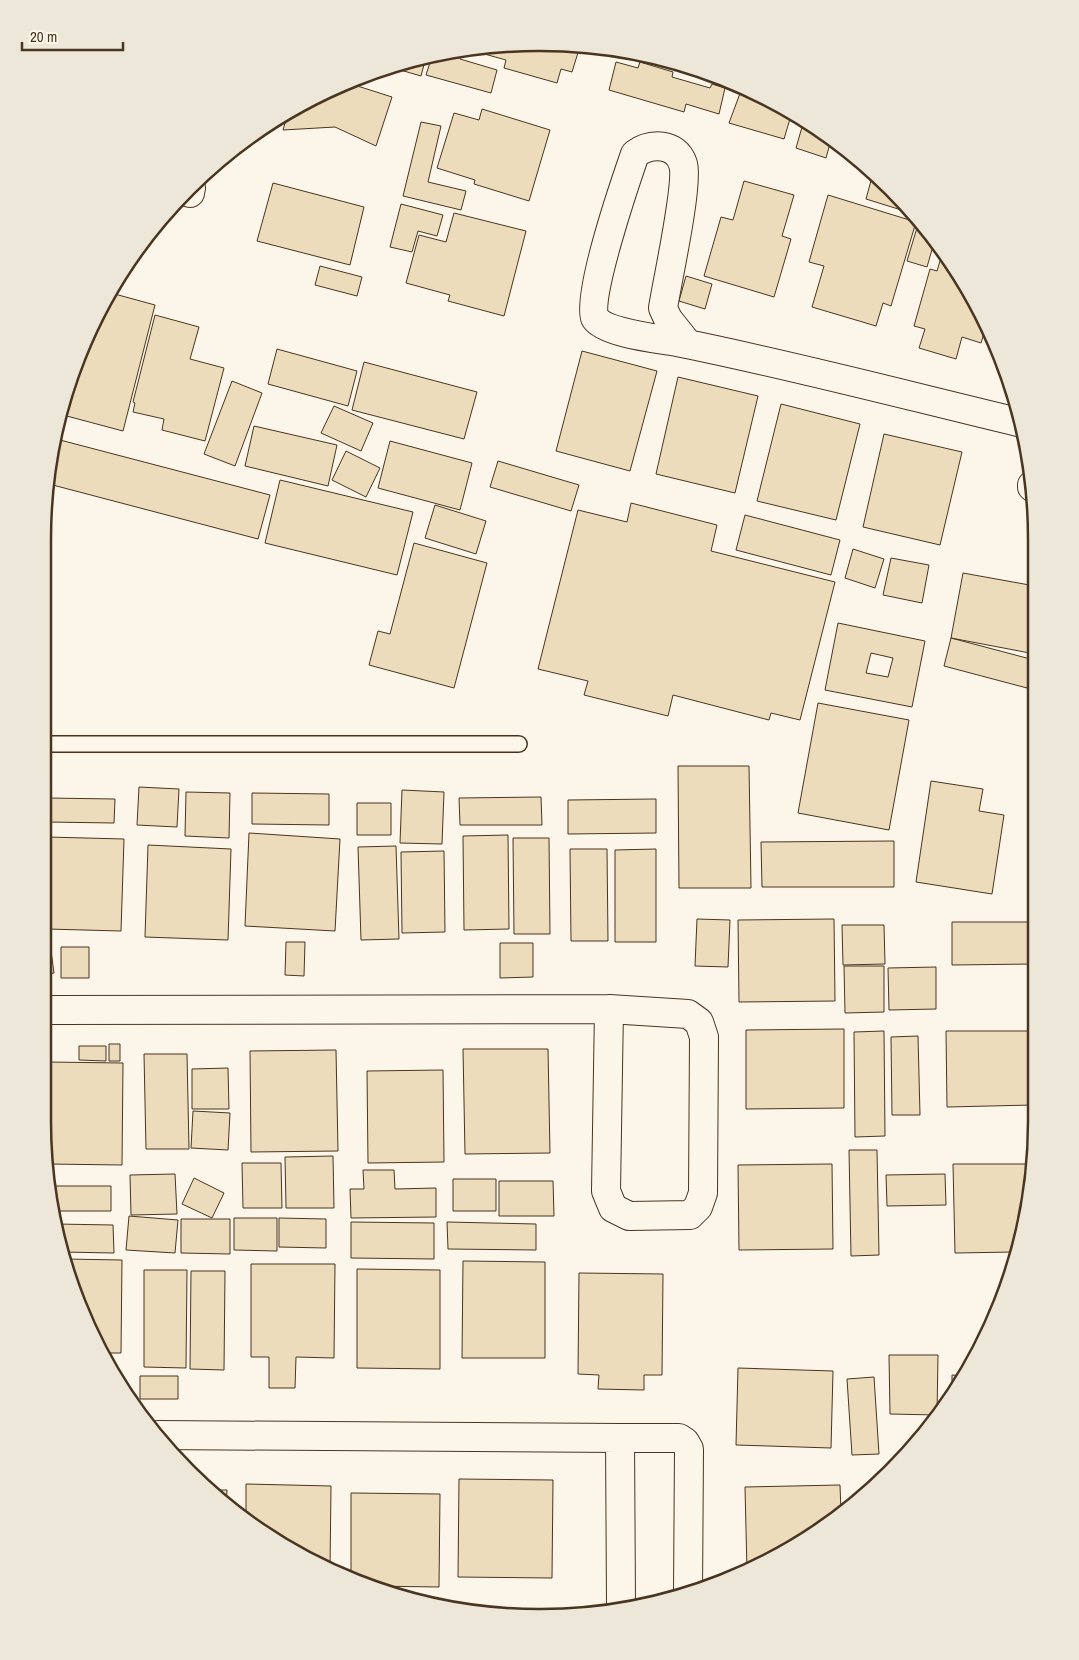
<svg xmlns="http://www.w3.org/2000/svg" width="1079" height="1660" viewBox="0 0 1079 1660" font-family="'Archivo Narrow',sans-serif">
  <rect width="100%" height="100%" fill="#fbf6e9"/>
  <!-- building -->
  <path fill="#ecdcbc" stroke="#4a3520" fill-rule="evenodd" d="M 507,44 L 580,46 L 572,72 L 561,69 L 557,83 L 504,68 L 506,60 L 470,50 Z
    M 462,51 L 460,59 L 497,70 L 491,93 L 426,75 L 432,56 Z
    M 426,57 L 421,76 L 390,67 L 411,60 Z
    M 616,62 L 638,68 L 640,62 L 673,72 L 672,77 L 710,88 L 712,84 L 725,88 L 719,114 L 686,104 L 684,112 L 609,90 Z
    M 348,83 L 392,97 L 376,146 L 335,127 L 283,130 L 288,113 L 319,94 Z
    M 742,88 L 792,112 L 784,139 L 729,123 Z
    M 482,109 L 550,130 L 529,201 L 474,184 L 475,180 L 437,168 L 454,113 L 479,120 Z
    M 804,120 L 831,140 L 826,158 L 796,148 Z
    M 421,122 L 441,126 L 428,182 L 466,191 L 461,210 L 403,196 Z
    M 872,177 L 879,179 L 911,213 L 866,199 Z
    M 744,181 L 794,195 L 782,236 L 791,239 L 774,297 L 704,276 L 721,217 L 733,220 Z
    M 273,183 L 364,207 L 350,265 L 257,241 Z
    M 828,195 L 916,222 L 891,306 L 883,303 L 876,326 L 812,307 L 824,266 L 809,262 Z
    M 401,204 L 443,215 L 437,236 L 418,231 L 412,252 L 390,247 Z
    M 454,213 L 526,231 L 504,316 L 448,301 L 450,295 L 406,283 L 419,235 L 446,242 Z
    M 919,221 L 935,239 L 927,267 L 907,261 Z
    M 943,251 L 987,324 L 981,343 L 962,337 L 956,359 L 919,348 L 925,329 L 914,326 L 930,269 L 937,271 Z
    M 320,266 L 362,277 L 357,296 L 315,285 Z
    M 686,276 L 712,284 L 705,309 L 679,301 Z
    M 111,293 L 155,305 L 123,431 L 63,415 L 74,373 L 94,320 Z
    M 155,315 L 199,327 L 190,359 L 224,368 L 205,441 L 162,430 L 164,419 L 133,412 L 135,403 L 133,402 Z
    M 277,349 L 357,371 L 348,406 L 268,384 Z
    M 582,351 L 657,371 L 630,471 L 556,451 Z
    M 364,362 L 477,392 L 464,439 L 352,410 Z
    M 678,377 L 758,396 L 735,493 L 656,474 Z
    M 232,381 L 262,393 L 235,466 L 204,454 Z
    M 781,404 L 860,424 L 836,520 L 757,501 Z
    M 334,406 L 373,423 L 361,451 L 321,433 Z
    M 254,426 L 337,445 L 328,486 L 245,466 Z
    M 884,434 L 962,452 L 940,545 L 863,527 Z
    M 60,440 L 270,495 L 258,539 L 49,484 Z
    M 390,441 L 472,463 L 460,510 L 378,488 Z
    M 346,451 L 380,468 L 366,497 L 332,480 Z
    M 498,461 L 579,485 L 571,511 L 490,487 Z
    M 280,480 L 413,512 L 397,575 L 265,543 Z
    M 631,503 L 717,525 L 711,551 L 835,582 L 800,720 L 771,713 L 769,720 L 673,695 L 668,716 L 584,695 L 588,681 L 538,669 L 578,510 L 627,522 Z
    M 435,505 L 486,521 L 476,554 L 425,538 Z
    M 745,515 L 840,540 L 831,575 L 736,550 Z
    M 414,543 L 487,563 L 454,688 L 369,665 L 378,631 L 390,634 Z
    M 853,549 L 884,559 L 875,588 L 845,578 Z
    M 891,558 L 929,565 L 922,603 L 883,595 Z
    M 963,573 L 1035,586 L 1035,654 L 951,638 Z
    M 838,623 L 925,641 L 912,707 L 825,690 ZM 871,653 L 893,658 L 888,677 L 866,673 Z
    M 951,638 L 1034,660 L 1027,688 L 944,666 Z
    M 818,703 L 909,720 L 889,830 L 798,813 Z
    M 678,766 L 749,766 L 751,888 L 679,888 Z
    M 931,781 L 983,789 L 979,811 L 1004,815 L 992,894 L 916,882 Z
    M 139,787 L 179,789 L 177,827 L 137,825 Z
    M 402,790 L 444,792 L 442,844 L 400,843 Z
    M 186,792 L 230,793 L 229,838 L 185,836 Z
    M 252,793 L 329,794 L 329,825 L 252,824 Z
    M 541,797 L 542,825 L 460,825 L 459,798 Z
    M 47,798 L 115,799 L 114,823 L 47,822 Z
    M 656,799 L 656,833 L 568,834 L 568,800 Z
    M 357,803 L 391,803 L 391,835 L 357,835 Z
    M 249,833 L 340,839 L 335,931 L 245,926 Z
    M 508,835 L 509,929 L 464,930 L 463,836 Z
    M 47,837 L 124,839 L 121,931 L 47,929 Z
    M 513,838 L 549,838 L 550,934 L 514,934 Z
    M 894,841 L 894,887 L 762,887 L 761,842 Z
    M 148,845 L 231,849 L 228,940 L 145,937 Z
    M 396,846 L 399,939 L 361,940 L 358,847 Z
    M 570,849 L 607,849 L 608,941 L 571,941 Z
    M 656,849 L 656,942 L 615,942 L 615,850 Z
    M 444,851 L 445,932 L 402,933 L 401,852 Z
    M 697,919 L 730,920 L 728,967 L 695,966 Z
    M 834,919 L 835,1001 L 739,1002 L 738,920 Z
    M 952,922 L 1034,922 L 1033,964 L 952,965 Z
    M 842,925 L 884,925 L 885,964 L 843,965 Z
    M 286,942 L 305,942 L 304,976 L 285,975 Z
    M 50,943 L 54,973 L 47,974 L 47,944 Z
    M 500,943 L 533,943 L 533,977 L 500,978 Z
    M 61,947 L 89,947 L 89,978 L 61,978 Z
    M 844,966 L 884,966 L 884,1012 L 845,1013 Z
    M 936,967 L 936,1009 L 889,1010 L 888,968 Z
    M 844,1029 L 844,1108 L 746,1109 L 746,1030 Z
    M 884,1031 L 885,1136 L 855,1137 L 854,1032 Z
    M 946,1031 L 1033,1031 L 1033,1105 L 947,1107 Z
    M 918,1036 L 920,1115 L 892,1115 L 891,1037 Z
    M 109,1044 L 120,1044 L 120,1061 L 109,1061 Z
    M 79,1046 L 106,1046 L 106,1061 L 79,1060 Z
    M 463,1049 L 548,1049 L 550,1153 L 465,1154 Z
    M 336,1050 L 338,1151 L 251,1152 L 250,1051 Z
    M 144,1054 L 187,1054 L 189,1149 L 146,1149 Z
    M 47,1062 L 123,1063 L 122,1165 L 47,1164 Z
    M 228,1068 L 229,1109 L 192,1109 L 192,1069 Z
    M 443,1070 L 444,1162 L 368,1163 L 367,1071 Z
    M 193,1111 L 230,1113 L 228,1150 L 191,1148 Z
    M 849,1150 L 877,1150 L 879,1255 L 851,1256 Z
    M 333,1156 L 334,1208 L 286,1208 L 285,1157 Z
    M 242,1163 L 281,1163 L 282,1208 L 243,1208 Z
    M 832,1164 L 833,1249 L 739,1250 L 738,1165 Z
    M 953,1164 L 1032,1164 L 1032,1185 L 1014,1252 L 955,1253 Z
    M 363,1170 L 394,1170 L 395,1189 L 436,1188 L 436,1217 L 351,1218 L 350,1189 L 364,1189 Z
    M 175,1174 L 177,1214 L 131,1215 L 130,1175 Z
    M 945,1174 L 946,1205 L 887,1206 L 886,1175 Z
    M 194,1178 L 224,1193 L 212,1218 L 182,1204 Z
    M 453,1179 L 496,1179 L 496,1211 L 453,1211 Z
    M 499,1181 L 553,1181 L 554,1216 L 499,1216 Z
    M 47,1186 L 111,1186 L 111,1211 L 53,1211 Z
    M 129,1216 L 178,1220 L 175,1253 L 126,1250 Z
    M 234,1218 L 277,1218 L 277,1251 L 234,1250 Z
    M 279,1218 L 326,1219 L 326,1248 L 279,1247 Z
    M 181,1219 L 230,1219 L 230,1254 L 181,1253 Z
    M 351,1222 L 434,1223 L 434,1259 L 351,1258 Z
    M 447,1222 L 536,1224 L 536,1250 L 448,1249 Z
    M 56,1224 L 113,1225 L 114,1253 L 62,1252 Z
    M 64,1259 L 122,1260 L 121,1353 L 105,1353 L 69,1280 Z
    M 463,1261 L 545,1262 L 545,1358 L 462,1358 Z
    M 251,1264 L 335,1264 L 334,1358 L 296,1357 L 295,1388 L 269,1388 L 269,1357 L 251,1357 Z
    M 357,1269 L 440,1270 L 440,1369 L 357,1368 Z
    M 144,1270 L 187,1270 L 186,1368 L 144,1367 Z
    M 191,1271 L 225,1271 L 224,1370 L 190,1369 Z
    M 579,1273 L 663,1274 L 662,1375 L 644,1375 L 644,1390 L 598,1389 L 599,1375 L 578,1374 Z
    M 889,1355 L 938,1355 L 937,1415 L 890,1414 Z
    M 738,1368 L 833,1371 L 831,1448 L 736,1445 Z
    M 952,1375 L 965,1376 L 952,1394 Z
    M 140,1376 L 178,1376 L 178,1399 L 140,1399 Z
    M 874,1377 L 879,1454 L 852,1455 L 847,1379 Z
    M 459,1479 L 553,1480 L 552,1578 L 458,1577 Z
    M 246,1484 L 331,1486 L 330,1569 L 291,1551 L 246,1521 Z
    M 840,1485 L 841,1512 L 815,1534 L 747,1571 L 745,1487 Z
    M 209,1490 L 227,1490 L 226,1506 Z
    M 351,1493 L 440,1494 L 439,1587 L 369,1586 L 351,1578 Z
    M 489,1613 L 537,1613 L 537,1617 Z"/>
  <g fill="none" stroke-linecap="round" stroke-linejoin="round">
    <defs>
      <path id="lane" d="M 47,744 L 519,744"/>
      <path id="street" d="M 187,192 L 190,193 L 191,188
        M 688,344 L 668,319 L 663,308 C 667,282 689,183 683,164 C 676,142 650,143 635,154 C 627,177 584,303 595,318 C 606,334 663,339 682,343 C 796,366 909,396 1022,423
        M 1032,487 L 1032,485
        M 609,1009 L 688,1014 L 699,1022 L 704,1037 L 703,1193 L 698,1207 L 690,1215 L 629,1216 L 613,1208 L 606,1191 Z
        M 47,1010 L 609,1009
        M 158,1435 L 620,1438
        M 623,1606 L 621,1603 L 620,1438 L 679,1438 L 685,1442 L 689,1449 L 688,1593"/>
    </defs>
    <!-- lane casing -->
    <use href="#lane" stroke="#4a3520" stroke-width="18"/>
    <!-- street casing -->
    <use href="#street" stroke="#4a3520" stroke-width="30"/>
    <!-- lane -->
    <use href="#lane" stroke="#fbf6e9" stroke-width="15"/>
    <!-- street -->
    <use href="#street" stroke="#fbf6e9" stroke-width="28"/>
  </g>
  <!-- crop -->
  <path d="M0 0H1079V1660H0ZM539 51H540A488 488 0 0 1 1028 539V1121A488 488 0 0 1 540 1609H539A488 488 0 0 1 51 1121V539A488 488 0 0 1 539 51Z" fill="#ede7d9" fill-rule="evenodd"/>
  <path fill="none" stroke="#4a3520" stroke-width="2.5" d="M539 51H540A488 488 0 0 1 1028 539V1121A488 488 0 0 1 540 1609H539A488 488 0 0 1 51 1121V539A488 488 0 0 1 539 51Z"/>
  <!-- scale -->
  <path d="M22 42v8h101v-8" fill="none" stroke="#4a3520" stroke-width="2.5"/>
  <text x="30" y="42" font-size="15" fill="#4a3520" stroke="#fbf6e9" stroke-width="4" paint-order="stroke">20 m</text>
</svg>
